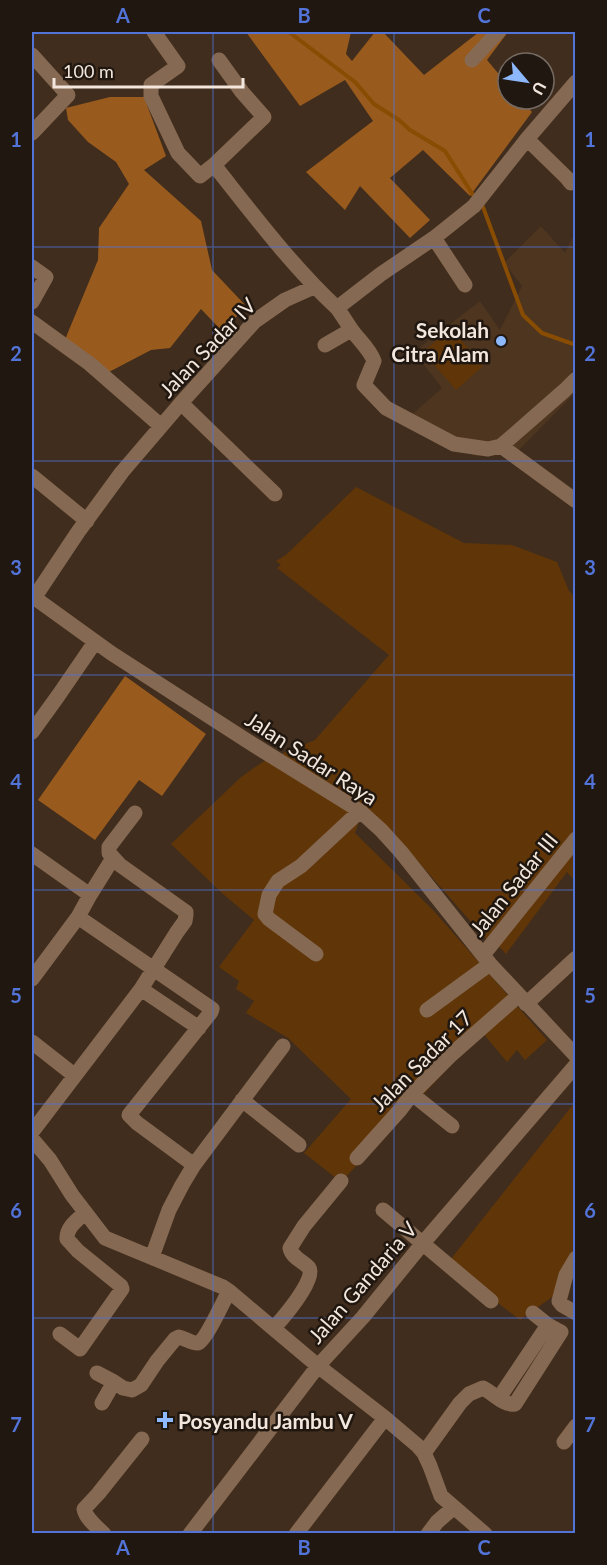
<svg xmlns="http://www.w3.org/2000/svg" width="607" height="1565" viewBox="0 0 607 1565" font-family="Lato,sans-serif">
  <rect width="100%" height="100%" fill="#402d1d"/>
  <!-- built -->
  <path fill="#4d351f" d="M 541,226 L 565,253 L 575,233 L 575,368 L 565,380 L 575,389 L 575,393 L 515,454 L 476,456 L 442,444 L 408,418 L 442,388 L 414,352 L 480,301 L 500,330 L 522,286 L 504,263 Z"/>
  <!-- green -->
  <path fill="#603608" d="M 451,328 L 483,366 L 456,390 L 423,352 Z
    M 356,487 L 464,543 L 512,545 L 557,562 L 569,591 L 575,597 L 575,881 L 567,872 L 506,954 L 489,936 L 486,939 L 408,850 L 362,812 L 355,833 L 433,910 L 547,1040 L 525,1060 L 517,1050 L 507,1062 L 482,1032 L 341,1182 L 304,1153 L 351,1099 L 288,1038 L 246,1013 L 254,1001 L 236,989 L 239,981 L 219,967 L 254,920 L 223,894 L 171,844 L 241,777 L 264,761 L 315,740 L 389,655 L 277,568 L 281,565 L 276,561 L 286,555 Z
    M 575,1102 L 576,1271 L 559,1292 L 520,1320 L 447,1264 Z"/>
  <!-- forest -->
  <path fill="#995b1d" d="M 246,32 L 351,32 L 346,54 L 352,61 L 375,32 L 383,32 L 424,75 L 479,32 L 508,32 L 487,60 L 508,85 L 508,99 L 521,99 L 532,112 L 470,196 L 423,150 L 390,178 L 430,220 L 410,238 L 360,186 L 345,210 L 306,172 L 373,121 L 345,80 L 300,106 Z
    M 110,97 L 144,97 L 166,156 L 144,170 L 201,221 L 212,270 L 246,306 L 223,332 L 201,309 L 170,348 L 151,350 L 109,372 L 64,342 L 98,260 L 99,228 L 129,184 L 116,162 L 88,142 L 68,120 L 66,108 Z
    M 125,676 L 206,734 L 162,796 L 139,780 L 95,840 L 38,800 Z"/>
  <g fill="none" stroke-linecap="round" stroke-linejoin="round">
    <!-- stream -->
    <path stroke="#884c03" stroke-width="4" d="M 289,32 L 355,82 L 374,104 L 399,120 L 410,130 L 445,151 L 473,195
      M 483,207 L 523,315 L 542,333 L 576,345"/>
    <!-- minor -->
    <path stroke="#856952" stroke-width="15" d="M 154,32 L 178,66 L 151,85 L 151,96 L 178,153 L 200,176 L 214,165 L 264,117 L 242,92 L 219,60
      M 32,55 L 68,95 L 32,133
      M 472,60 L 498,32
      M 527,139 L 567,178 L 571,183
      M 214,165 C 253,214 291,265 337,308 L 381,274 L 434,238 L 474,206 L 527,139 L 576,82
      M 434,238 L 465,285
      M 32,267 L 46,277 L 32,302
      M 337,308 C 343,316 348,325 354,333 C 361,342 370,350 374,361 L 364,385 L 386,408 L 454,444 L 488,449 L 501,446 L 565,390 L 576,379
      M 32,322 L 90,364 L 161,426
      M 325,345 L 351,330
      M 181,403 L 275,494
      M 501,446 L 576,501
      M 32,476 L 87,521
      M 32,596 L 111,653 L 249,742 L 360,811 L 381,830 L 401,852 L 490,964 L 576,1056
      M 34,598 L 78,532 L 122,472 L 181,403 L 255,321 L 285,300 L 314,287
      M 32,732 L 58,696 L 95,642
      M 32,854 L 90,895
      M 78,917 L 212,1009 L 211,1012 L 129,1115 L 137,1123 L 194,1165
      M 316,954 L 269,919 L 265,914 L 269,895 L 278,881 L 301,866 L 360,811
      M 483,955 L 576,839
      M 32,979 L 78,917 L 90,895 L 113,858
      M 141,989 L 199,1028
      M 526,1004 L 576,958
      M 427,1010 L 490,964
      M 32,1042 L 74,1075
      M 412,1094 L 452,1126
      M 242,1100 L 299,1145
      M 32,1132 L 141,989 L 177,932 L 185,921 L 186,915 L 186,912 L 120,865 L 109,853 L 109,847 L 135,813
      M 32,1139 L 50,1160 L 72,1195 L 105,1238 L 223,1287 L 229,1291 L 318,1366 L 385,1418 L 418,1446 L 424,1453 L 430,1466 L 441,1496 L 485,1534
      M 357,1158 L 400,1110 L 412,1094 L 452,1054 L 519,995
      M 383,1210 L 491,1301
      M 152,1257 L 169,1210 L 182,1185 L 194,1165 L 283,1046
      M 576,1258 L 566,1275 L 559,1301 L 562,1305 L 576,1313
      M 274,1328 C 282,1319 317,1279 309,1268 C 303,1261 292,1258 290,1248 L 304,1226 L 341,1181
      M 60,1334 L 80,1349 L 122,1289 L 121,1286 L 78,1251 L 67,1239 C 66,1228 77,1220 85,1213
      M 97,1373 L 114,1382
      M 499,1398 L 548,1325
      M 102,1403 L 114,1382 L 123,1388 L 132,1390 L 141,1385 L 157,1361 L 175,1339 L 179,1337 C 184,1338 193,1344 198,1343 C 206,1340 224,1300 229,1291
      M 564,1442 L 576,1426
      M 424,1453 L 460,1403 L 469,1394 L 483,1388 C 493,1393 504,1406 515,1404 L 561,1332 L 548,1325 L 533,1313
      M 104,1534 C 97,1527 86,1519 84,1509 L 98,1494 L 142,1439
      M 190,1534 L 318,1366 L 363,1317 L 423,1243 L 576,1065
      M 296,1534 L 385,1418
      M 428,1534 L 437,1522 L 453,1508"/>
  </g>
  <!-- grid -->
  <path fill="none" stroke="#5274d9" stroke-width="1.5" stroke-opacity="0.55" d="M 213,32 L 213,1534M 394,32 L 394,1534M 32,247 L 576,247M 32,461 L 576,461M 32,675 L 576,675M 32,890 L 576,890M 32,1104 L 576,1104M 32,1318 L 576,1318"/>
  <!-- markers -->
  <g fill="#8db9fc" stroke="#201710" stroke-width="2">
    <circle cx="501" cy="341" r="6"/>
    <path d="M162 1411h6v6h6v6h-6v6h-6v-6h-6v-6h6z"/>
  </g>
  <g text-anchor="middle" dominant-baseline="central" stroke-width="5" stroke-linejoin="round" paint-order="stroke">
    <!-- poi labels -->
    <g font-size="21" font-weight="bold" fill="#f3e7dd" stroke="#201710" text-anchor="end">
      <text x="489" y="329">Sekolah<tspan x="489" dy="24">Citra Alam</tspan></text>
      <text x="178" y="1420" text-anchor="start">Posyandu Jambu V</text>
    </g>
    <!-- street labels -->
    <g font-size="21" fill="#f3e7dd" stroke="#201710">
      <text transform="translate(207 347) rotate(-46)">Jalan Sadar IV</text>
      <text transform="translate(312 758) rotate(33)">Jalan Sadar Raya</text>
      <text transform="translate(513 884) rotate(-51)">Jalan Sadar III</text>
      <text transform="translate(421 1060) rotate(-45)">Jalan Sadar 17</text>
      <text transform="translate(362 1282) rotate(-49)">Jalan Gandaria V</text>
    </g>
  </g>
  <!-- border -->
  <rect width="607" height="1565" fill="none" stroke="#201710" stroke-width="66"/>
  <!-- north arrow -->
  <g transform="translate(526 81) rotate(119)"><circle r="28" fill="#201710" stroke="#746a62" stroke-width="1.5"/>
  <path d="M0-4.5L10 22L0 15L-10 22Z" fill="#8db9fc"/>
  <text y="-9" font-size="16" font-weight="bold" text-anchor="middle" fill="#f3e7dd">U</text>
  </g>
  <!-- scale -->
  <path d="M54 78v9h189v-9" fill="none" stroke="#f3e7dd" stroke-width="3"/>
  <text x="63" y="78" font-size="18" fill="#f3e7dd" stroke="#201710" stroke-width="4.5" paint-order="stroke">100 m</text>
  <rect x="33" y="33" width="541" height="1499" fill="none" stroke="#5274d9" stroke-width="2"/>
  <g font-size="20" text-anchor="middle" font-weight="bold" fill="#5274d9">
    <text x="123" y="23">A</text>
    <text x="304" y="23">B</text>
    <text x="484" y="23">C</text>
    <text x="16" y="147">1</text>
    <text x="590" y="147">1</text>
    <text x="16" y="361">2</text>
    <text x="590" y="361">2</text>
    <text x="16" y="575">3</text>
    <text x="590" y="575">3</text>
    <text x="16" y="789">4</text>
    <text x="590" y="789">4</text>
    <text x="16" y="1003">5</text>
    <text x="590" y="1003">5</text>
    <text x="16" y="1218">6</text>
    <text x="590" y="1218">6</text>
    <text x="16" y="1432">7</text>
    <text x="590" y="1432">7</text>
    <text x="123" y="1555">A</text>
    <text x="304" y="1555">B</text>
    <text x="484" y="1555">C</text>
  </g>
</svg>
